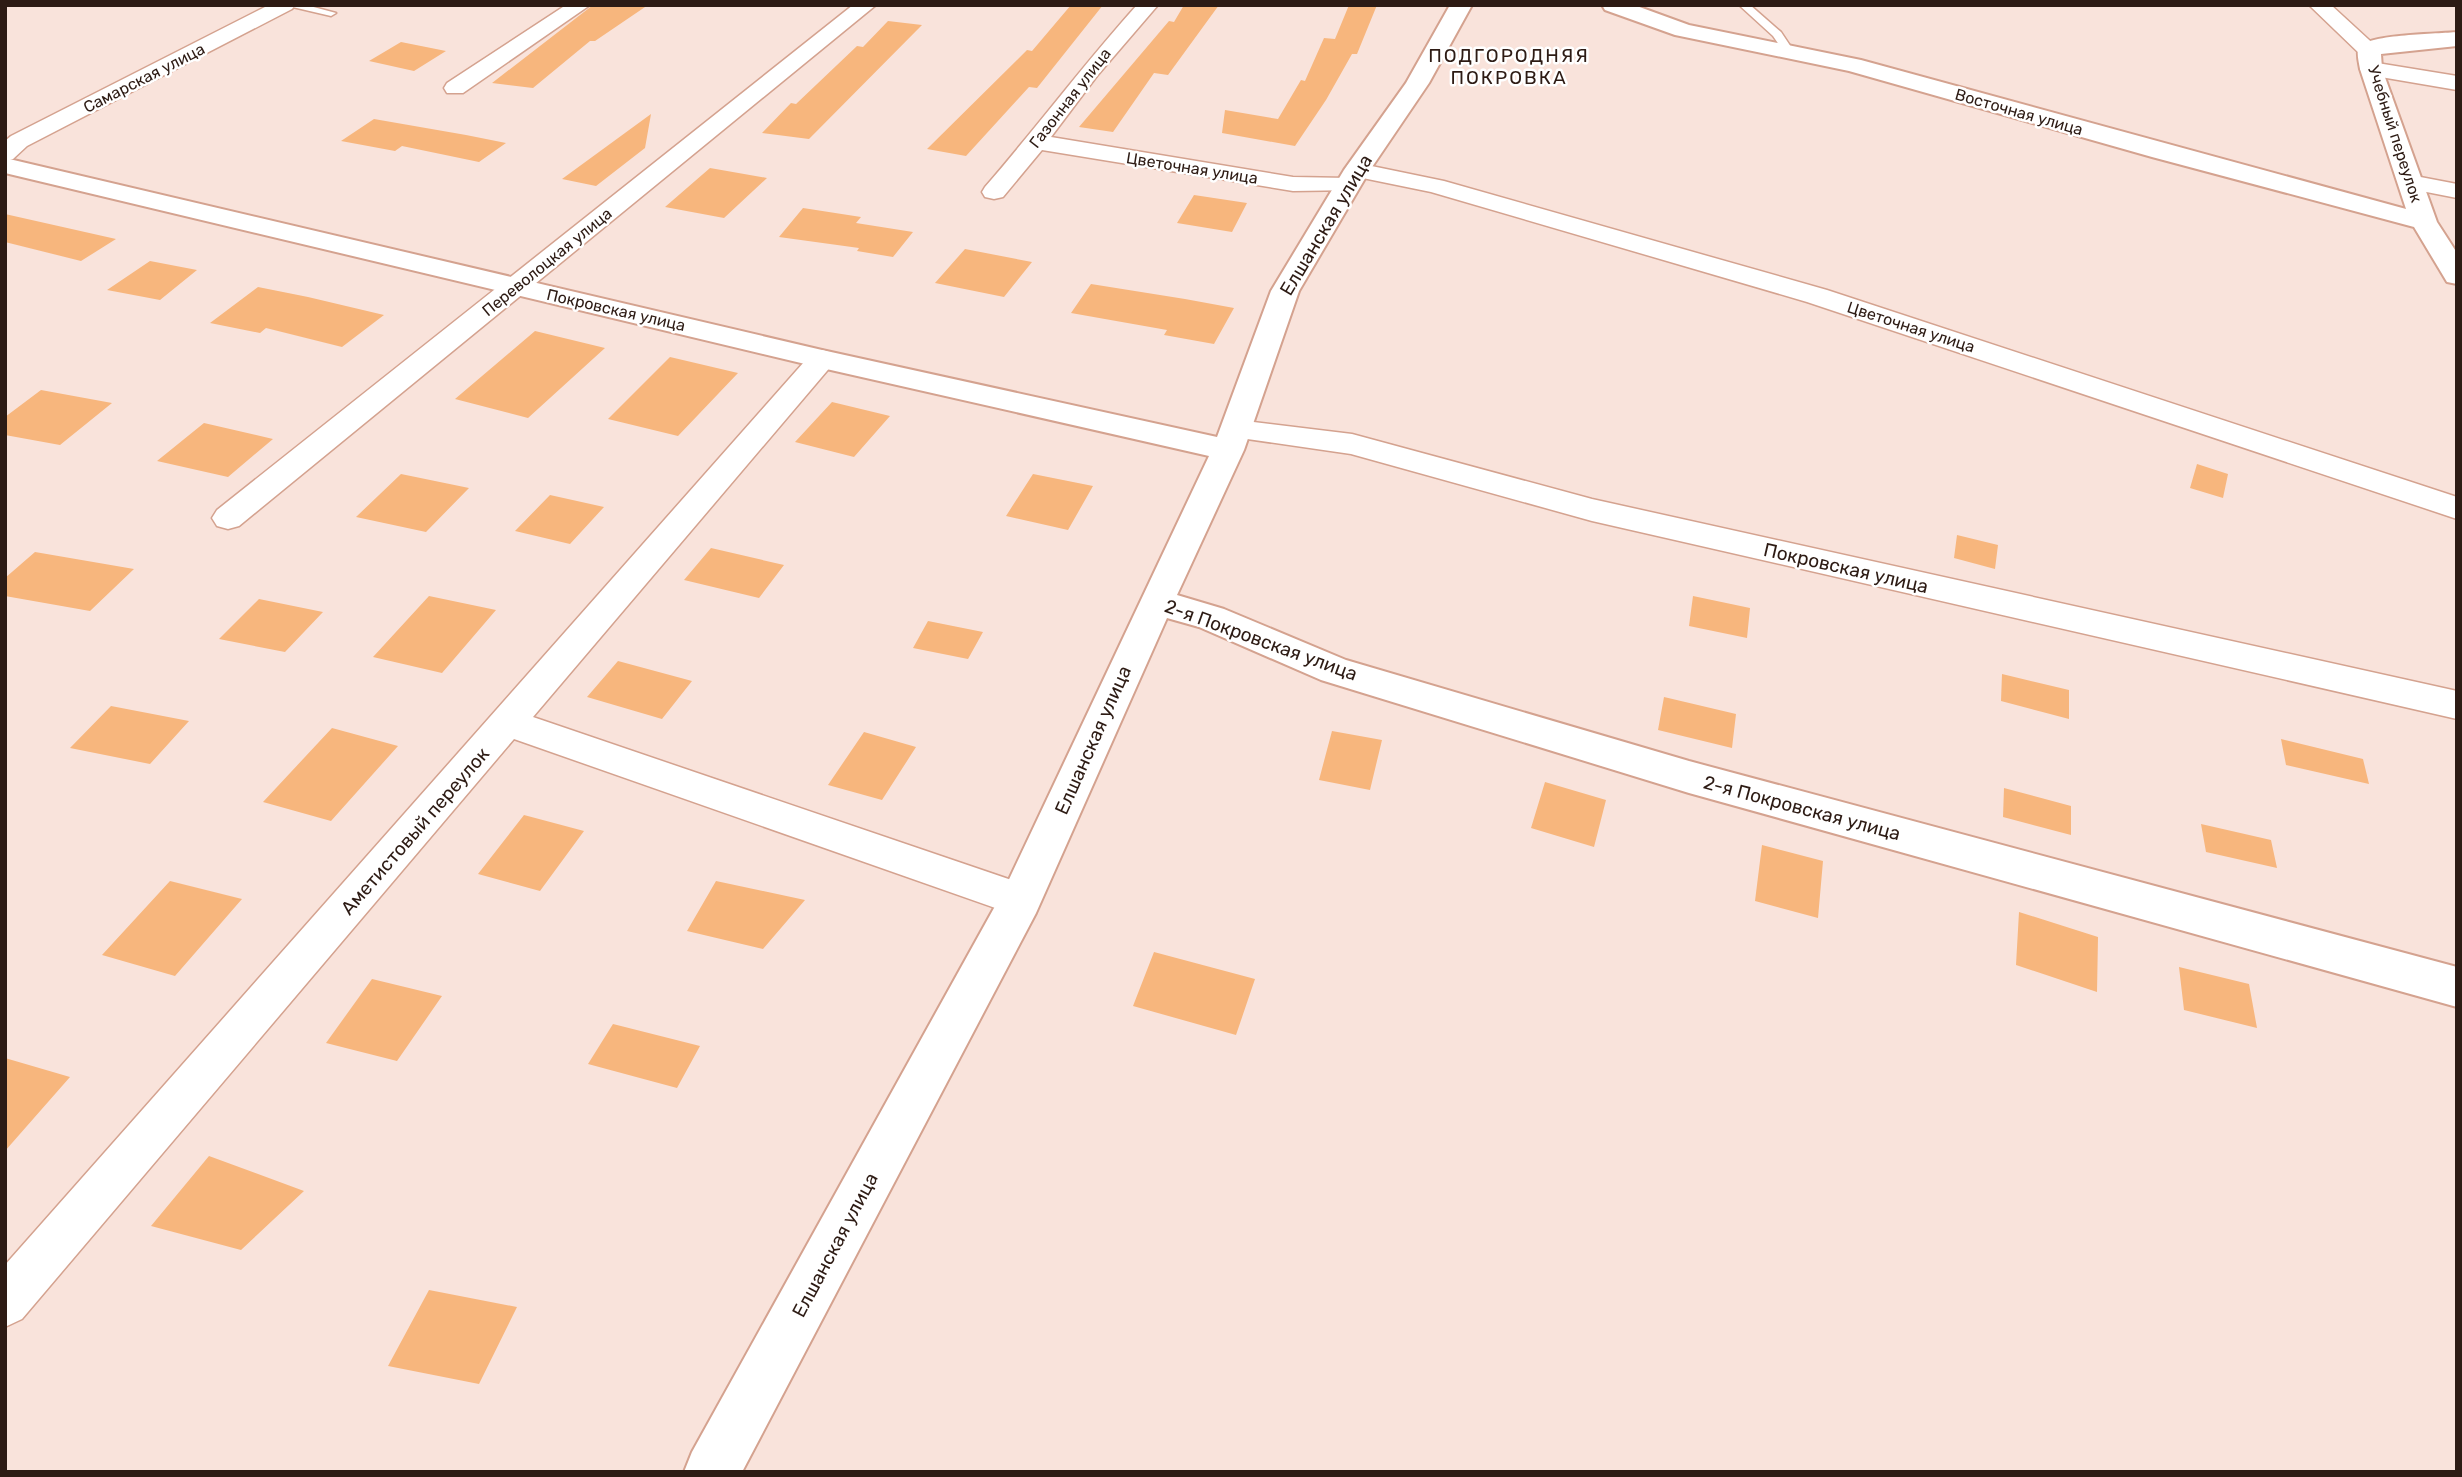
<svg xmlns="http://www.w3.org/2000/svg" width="2462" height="1477" viewBox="0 0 2462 1477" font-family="Rubik,sans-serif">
  <rect width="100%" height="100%" fill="#f9e3db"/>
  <!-- building -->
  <path fill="#f7b67d" d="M 593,5 L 648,5 L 595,41 L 590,41 L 533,88 L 492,83 Z
    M 1071,5 L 1103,5 L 1037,88 L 1029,87 L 966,156 L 927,149 L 1027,50 L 1032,51 Z
    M 1184,5 L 1219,5 L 1168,75 L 1154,73 L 1113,132 L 1079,127 L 1169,21 L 1174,22 Z
    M 1349,5 L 1377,5 L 1357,54 L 1352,54 L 1326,100 L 1295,146 L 1222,133 L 1225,110 L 1278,119 L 1301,80 L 1305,81 L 1324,38 L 1335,39 Z
    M 888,21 L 922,25 L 809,139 L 762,133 L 791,103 L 796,104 L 857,46 L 863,47 Z
    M 401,42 L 446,51 L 414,71 L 369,61 Z
    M 651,114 L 645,148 L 596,186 L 562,179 Z
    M 374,119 L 466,135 L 506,143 L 479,162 L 402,146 L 395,151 L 341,141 Z
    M 710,168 L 767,178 L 724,218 L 665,207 Z
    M 1194,195 L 1247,203 L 1232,232 L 1177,223 Z
    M 803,208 L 861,217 L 856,223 L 913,232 L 893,257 L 857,251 L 859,248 L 779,237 Z
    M 5,214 L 116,239 L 81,261 L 5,242 Z
    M 965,249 L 1032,262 L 1004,297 L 935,283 Z
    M 150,261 L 197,270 L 160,300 L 107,290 Z
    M 1091,284 L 1185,299 L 1234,308 L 1214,344 L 1164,335 L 1167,330 L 1071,313 Z
    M 258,287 L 308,297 L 384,315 L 342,347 L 266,328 L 260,333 L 210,323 Z
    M 535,331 L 605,348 L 528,418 L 455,399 Z
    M 670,357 L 738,373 L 678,436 L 608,419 Z
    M 41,390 L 112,403 L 60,445 L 5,435 L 5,417 Z
    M 832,402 L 890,416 L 854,457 L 795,442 Z
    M 204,423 L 273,439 L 228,477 L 157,461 Z
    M 2197,464 L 2228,474 L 2223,498 L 2190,488 Z
    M 401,474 L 469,488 L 426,532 L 356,517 Z
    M 1033,474 L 1093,486 L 1068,530 L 1006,516 Z
    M 550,495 L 604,507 L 570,544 L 515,531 Z
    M 1957,535 L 1998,545 L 1995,569 L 1954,558 Z
    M 711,548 L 784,565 L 759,598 L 684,580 Z
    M 35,552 L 134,569 L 90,611 L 5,596 L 5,578 Z
    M 429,596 L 496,610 L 442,673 L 373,657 Z
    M 1693,596 L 1750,608 L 1747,638 L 1689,626 Z
    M 259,599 L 323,612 L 285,652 L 219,639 Z
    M 928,621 L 983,632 L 968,659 L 913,648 Z
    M 618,661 L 692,681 L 662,719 L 587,697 Z
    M 2002,674 L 2069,690 L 2069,719 L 2001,701 Z
    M 1664,697 L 1736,714 L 1732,748 L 1658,730 Z
    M 111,706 L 189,721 L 150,764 L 70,748 Z
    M 332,728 L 398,746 L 331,821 L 263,802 Z
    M 1332,731 L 1382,740 L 1370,790 L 1319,780 Z
    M 864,732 L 916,747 L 882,800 L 828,785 Z
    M 2281,739 L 2363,759 L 2369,784 L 2286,765 Z
    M 1545,782 L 1606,800 L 1594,847 L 1531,828 Z
    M 2004,788 L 2071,806 L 2071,835 L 2003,817 Z
    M 524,815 L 584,831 L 540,891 L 478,874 Z
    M 2201,824 L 2271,840 L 2277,868 L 2206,852 Z
    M 1762,845 L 1823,861 L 1818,918 L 1755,901 Z
    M 170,881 L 242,899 L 175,976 L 102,955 Z
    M 716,881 L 805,900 L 763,949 L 687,931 Z
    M 2019,912 L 2098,937 L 2097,992 L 2016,965 Z
    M 1154,952 L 1255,979 L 1236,1035 L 1133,1006 Z
    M 2179,967 L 2249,984 L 2257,1028 L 2184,1010 Z
    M 372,979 L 442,996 L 397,1061 L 326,1043 Z
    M 613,1024 L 700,1046 L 677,1088 L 588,1064 Z
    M 5,1058 L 70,1077 L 5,1151 Z
    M 209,1156 L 304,1191 L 241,1250 L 151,1226 Z
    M 429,1290 L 517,1307 L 479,1384 L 388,1366 Z"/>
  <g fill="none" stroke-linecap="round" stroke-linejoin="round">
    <defs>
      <path id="service" d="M 284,5 L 306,5 L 336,13 L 331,16 Z
        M 1739,5 L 1750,5 L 1781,32 L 1793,50 L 1792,52 L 1784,52 L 1773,36 Z"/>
      <path id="minor" d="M 269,5 L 295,5 L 292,9 L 27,146 L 13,159 L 5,161 L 5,141 L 11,136 Z
        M 566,5 L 590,5 L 463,93 L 447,93 L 444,88 L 447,83 Z
        M 853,5 L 876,5 L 239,526 L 228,529 L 217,526 L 212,518 L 217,510 Z
        M 1137,5 L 1158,5 L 1097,76 L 1051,137 L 1293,177 L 1348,178 L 1357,180 L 1360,185 L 1357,190 L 1293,191 L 1042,150 L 1003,197 L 994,199 L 985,197 L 982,192 L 985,187 C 1037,127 1084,64 1137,5 Z
        M 2309,5 L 2331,5 L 2380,50 L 2377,55 L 2361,55 Z
        M 2371,62 L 2457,76 L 2457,90 L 2363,74 L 2360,69 L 2363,64 Z
        M 1357,163 L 1444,181 L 1827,290 L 2457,497 L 2457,519 L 1807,302 L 1431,192 L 1348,175 L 1345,170 L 1348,165 Z
        M 2410,175 L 2457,184 L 2457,198 L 2401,187 L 2398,182 L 2401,177 Z
        M 822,350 L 832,353 L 836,359 L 832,365 L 533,717 L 1035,888 L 1041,900 L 1035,912 L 1021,917 L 514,739 L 22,1319 L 5,1327 L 5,1265 L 812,353 Z
        M 1237,420 L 1352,434 L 1592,499 L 2457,691 L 2457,719 L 1592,521 L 1351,454 L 1226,436 L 1222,429 L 1226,422 Z"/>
      <path id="tertiary" d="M 1450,5 L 1472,5 L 1429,83 L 1370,170 L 1299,291 L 1244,450 L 1177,595 L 1224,609 L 1346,660 L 1689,761 L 2457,967 L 2457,1007 L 1689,793 L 1321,680 L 1199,627 L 1167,618 L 1036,913 L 742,1472 L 684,1472 L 692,1452 L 1004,890 L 1209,456 L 822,368 L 5,173 L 5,158 L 822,350 L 1217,437 L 1271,291 L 1344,170 L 1406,83 Z
        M 1602,5 L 1634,5 L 1689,25 L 1861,60 L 2406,209 L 2360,69 C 2359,63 2356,52 2359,47 C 2369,34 2439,34 2457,32 L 2457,46 L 2381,54 L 2382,69 L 2437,222 L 2457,253 L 2457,284 L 2447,282 L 2414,227 L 2152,157 L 1849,71 L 1675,35 L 1605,10 Z"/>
    </defs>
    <!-- service casing -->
    <use href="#service" stroke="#d4a28f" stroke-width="3"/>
    <!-- minor casing -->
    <use href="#minor" stroke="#d4a28f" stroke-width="3"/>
    <!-- tertiary casing -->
    <use href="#tertiary" stroke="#d4a28f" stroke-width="4"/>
    <!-- service -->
    <use href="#service" fill="#fff" fill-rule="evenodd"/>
    <!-- minor -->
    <use href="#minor" fill="#fff" fill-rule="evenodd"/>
    <!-- tertiary -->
    <use href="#tertiary" fill="#fff" fill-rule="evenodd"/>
  </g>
  <g text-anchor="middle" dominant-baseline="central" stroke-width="5" stroke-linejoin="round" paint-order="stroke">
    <!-- far-street labels -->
    <g font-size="16" fill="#2d1b14" stroke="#fff">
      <text transform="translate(144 78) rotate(-27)">Самарская улица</text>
      <text transform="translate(1070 98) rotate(-52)">Газонная улица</text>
      <text transform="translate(2019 112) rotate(16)">Восточная улица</text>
      <text transform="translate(2395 134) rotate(72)">Учебный переулок</text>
      <text transform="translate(1192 168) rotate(9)">Цветочная улица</text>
      <text transform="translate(547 262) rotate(-39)">Переволоцкая улица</text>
      <text transform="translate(616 310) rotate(13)">Покровская улица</text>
      <text transform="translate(1911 327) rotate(18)">Цветочная улица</text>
    </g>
    <!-- far-quarter labels -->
    <g font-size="19" letter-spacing="2" fill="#2d1b14" stroke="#fff">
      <text x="1509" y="55">ПОДГОРОДНЯЯ<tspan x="1509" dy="22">ПОКРОВКА</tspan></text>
    </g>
    <!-- street labels -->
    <g font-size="19" fill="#2d1b14" stroke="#fff">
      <text transform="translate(1326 225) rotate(-59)">Елшанская улица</text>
      <text transform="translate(1846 568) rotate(13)">Покровская улица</text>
      <text transform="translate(1261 640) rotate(20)">2-я Покровская улица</text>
      <text transform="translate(1093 740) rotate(-66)">Елшанская улица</text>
      <text transform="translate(1802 808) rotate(15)">2-я Покровская улица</text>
      <text transform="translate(415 831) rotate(-49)">Аметистовый переулок</text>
      <text transform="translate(835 1245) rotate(-62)">Елшанская улица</text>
    </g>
  </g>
  <!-- border -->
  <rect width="2462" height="1477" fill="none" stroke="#2d1b14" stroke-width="14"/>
</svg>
